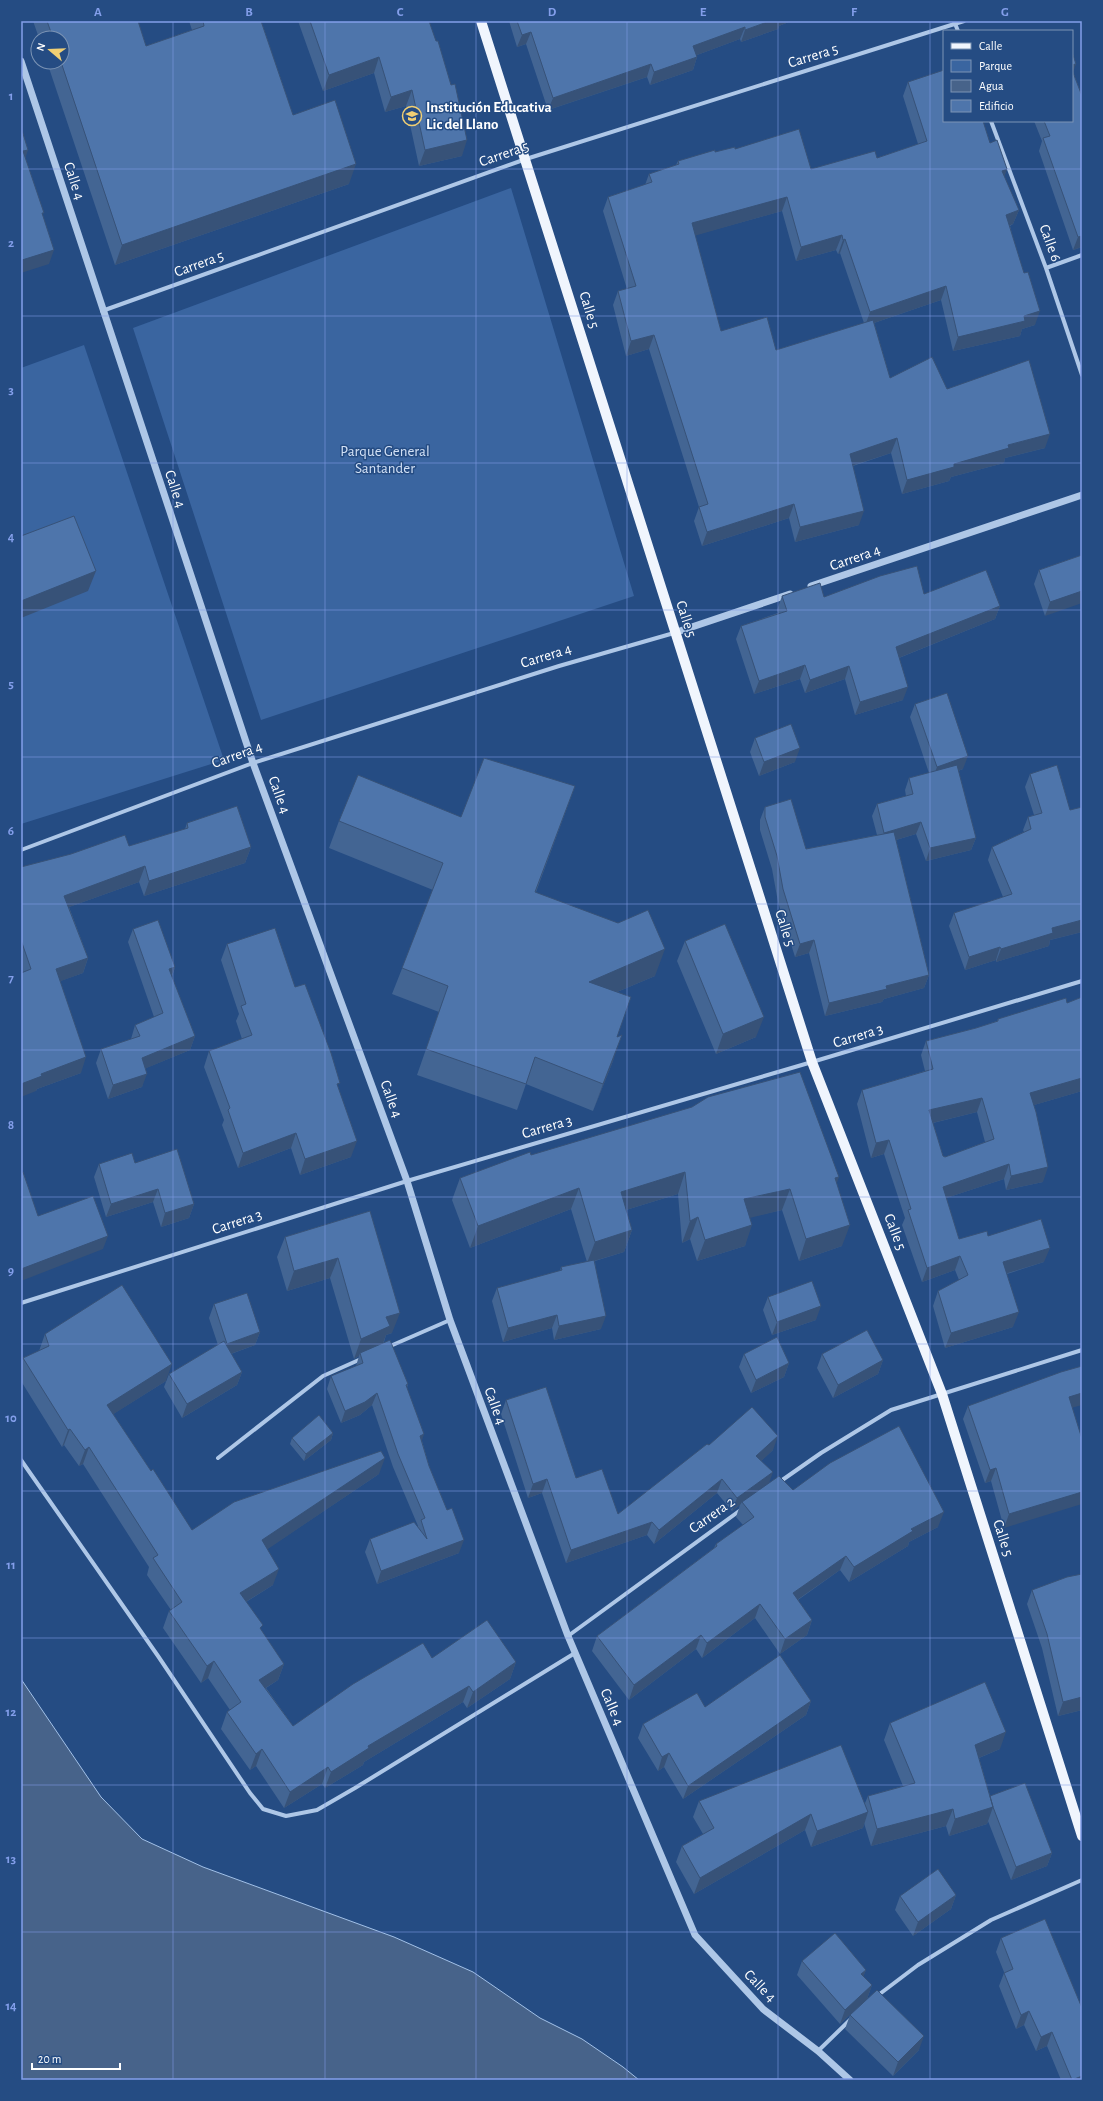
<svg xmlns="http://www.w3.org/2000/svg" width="1103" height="2101" viewBox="0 0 1103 2101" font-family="'Alegreya Sans',sans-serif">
  <rect width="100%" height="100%" fill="#254c83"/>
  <!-- green -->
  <path fill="#3a65a0" d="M 511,188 L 634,596 L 261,720 L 133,328 Z
    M 84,345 L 224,760 L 21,824 L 21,368 Z"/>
  <!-- water -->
  <path fill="#47638a" stroke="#a2c1e8" d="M 21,1679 L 101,1797 L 142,1839 L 203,1867 L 394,1937 L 473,1972 L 540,2018 L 582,2039 L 623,2067 L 639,2080 L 21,2080 Z"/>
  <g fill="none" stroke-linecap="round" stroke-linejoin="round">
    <!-- minor -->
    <path stroke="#aec7e7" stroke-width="4" d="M 954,21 L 958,31
      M 991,121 L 1046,268 L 1082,375
      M 1046,268 L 1082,255
      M 102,311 L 526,159 L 964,21
      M 21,850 L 253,763 L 559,666 L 674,633
      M 21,1303 L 407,1181 L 812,1062 L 1082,981
      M 388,1347 L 450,1320
      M 218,1458 L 323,1376 L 361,1359
      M 21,1460 L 158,1656 L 250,1793 L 263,1809 L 286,1816 L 317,1810 L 355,1788 L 575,1653
      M 778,1483 L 821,1453 L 891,1410 L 1082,1350
      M 568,1636 L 742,1509
      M 877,1996 L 918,1965 L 991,1920 L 1082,1880
      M 818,2051 L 852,2018"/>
    <!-- tertiary -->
    <path stroke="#aec7e7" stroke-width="7" d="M 21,61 L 253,763 L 407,1181 L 450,1320 L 568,1636 L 695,1935 L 763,2009 L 818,2051 L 850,2080
      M 811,586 L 1082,495
      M 674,633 L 790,594"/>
    <!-- primary -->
    <path stroke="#f0f5fd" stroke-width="10" d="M 481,21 L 812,1062 L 942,1394 L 1082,1836"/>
  </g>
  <!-- wall -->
  <path fill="#436593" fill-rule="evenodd" d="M 33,21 L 138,21 L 146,46 L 192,30 L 189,21 L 261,21 L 293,115 L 349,184 L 115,265 L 47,62 L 62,62 L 62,38 L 39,38 Z
    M 298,21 L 429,21 L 462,156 L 419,166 L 406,106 L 385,112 L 374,73 L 323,91 Z
    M 509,21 L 791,21 L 779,26 L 778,29 L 741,42 L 740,39 L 697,55 L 697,57 L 693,70 L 650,85 L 647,77 L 548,110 L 526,44 L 517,47 Z
    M 1073,72 L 1082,96 L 1082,247 L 1073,250 L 1039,151 L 1042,141 L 1034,121 L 1072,121 Z
    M 908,82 L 990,143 L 1007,169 L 1004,176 L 1019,210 L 1013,224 L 1010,226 L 1035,325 L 1022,329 L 1020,336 L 953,351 L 941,300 L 874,323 L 890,378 L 947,389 L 1045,448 L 1005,458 L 1004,463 L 951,477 L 949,481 L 902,494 L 891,453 L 853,466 L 859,525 L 795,542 L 789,518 L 702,546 L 694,521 L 699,507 L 649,349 L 626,356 L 613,305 L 618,291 L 627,289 L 603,211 L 608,197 L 645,185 L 649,174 L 676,165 L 678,161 L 715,152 L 735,149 L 811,169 L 877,158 L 918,144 L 903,96 ZM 782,211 L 796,261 L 836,250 L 838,254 L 840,253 L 864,323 L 776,350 L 721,331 L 695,235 Z
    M 1082,555 L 1045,616 L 1034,584 L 1039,570 Z
    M 924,594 L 1000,606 L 995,619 L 899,658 L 903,700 L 855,715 L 845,679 L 805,693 L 800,679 L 754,694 L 736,639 L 741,626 L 778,613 L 777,610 L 782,596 L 824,597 Z
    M 915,704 L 963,769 L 958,771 L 976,838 L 971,850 L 926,861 L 916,834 L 896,840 L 929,975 L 924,988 L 884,999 L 882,1002 L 825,1016 L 809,953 L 795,957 L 778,902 L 772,869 L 760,830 L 760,820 L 765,807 L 806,849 L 877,835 L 872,816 L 877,804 L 906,796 L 905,790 L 909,778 L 929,773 L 910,717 Z
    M 755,738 L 795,762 L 759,776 L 750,752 Z
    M 1030,774 L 1082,932 L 1050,940 L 1049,946 L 996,962 L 996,960 L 965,970 L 949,926 L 954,913 L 1003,897 L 988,860 L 992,847 L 1024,832 L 1023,830 L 1028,817 L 1034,815 L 1025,787 Z
    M 575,786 L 536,892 L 655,976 L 617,992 L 617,1037 L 613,1061 L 593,1111 L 526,1084 L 517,1110 L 417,1075 L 439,1012 L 392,994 L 433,890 L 329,848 L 339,821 L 461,817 Z
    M 187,823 L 251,847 L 245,863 L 144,896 L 139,882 L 69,907 L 88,958 L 83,973 L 60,981 L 81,1073 L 37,1089 L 36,1091 L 21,972 L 21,867 L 129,846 L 185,829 Z
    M 133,929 L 175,967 L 172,977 L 195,1036 L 190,1050 L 146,1068 L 142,1087 L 108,1099 L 96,1063 L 101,1049 L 131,1039 L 135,1025 L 154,1017 L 128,942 Z
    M 685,941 L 756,1037 L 716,1054 L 677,961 Z
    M 227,944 L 295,987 L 338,1088 L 351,1157 L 300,1175 L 291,1148 L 238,1168 L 222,1125 L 224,1120 L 204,1067 L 209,1051 L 242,1039 L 236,1021 L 239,1014 L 221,960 Z
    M 1082,997 L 1082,1091 L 1034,1105 L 1043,1182 L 1006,1190 L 1004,1179 L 946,1198 L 959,1239 L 988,1236 L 1044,1262 L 1007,1274 L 1013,1327 L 945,1348 L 933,1306 L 938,1291 L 959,1280 L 955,1270 L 922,1282 L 902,1225 L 905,1218 L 884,1154 L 871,1158 L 857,1104 L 862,1090 L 925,1071 L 921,1055 L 926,1041 L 976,1028 L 997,1021 L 998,1019 L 1067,1003 ZM 977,1112 L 985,1142 L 945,1157 L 943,1156 L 933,1123 Z
    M 531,1155 L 837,1184 L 842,1246 L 799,1261 L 782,1210 L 750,1217 L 745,1246 L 697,1261 L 690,1239 L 682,1243 L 678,1194 L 626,1210 L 632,1230 L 624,1252 L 595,1261 L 601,1329 L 554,1340 L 552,1328 L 503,1342 L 492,1301 L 497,1288 L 560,1271 L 561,1267 L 587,1262 L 571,1209 L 470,1248 L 452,1200 L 460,1178 Z
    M 135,1163 L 194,1204 L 189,1218 L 161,1227 L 153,1202 L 106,1217 L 94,1177 L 99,1164 Z
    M 370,1211 L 392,1333 L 386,1335 L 384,1342 L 408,1384 L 407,1388 L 422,1441 L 429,1466 L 459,1553 L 377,1584 L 365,1552 L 370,1539 L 418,1527 L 418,1526 L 393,1467 L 372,1405 L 360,1415 L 341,1423 L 327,1389 L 331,1376 L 356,1366 L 359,1356 L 354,1359 L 330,1278 L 287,1291 L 277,1257 L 285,1237 Z
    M 768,1297 L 816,1320 L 772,1335 L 763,1310 Z
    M 214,1304 L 260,1332 L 255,1345 L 231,1354 L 242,1372 L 237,1385 L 182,1418 L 164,1387 L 169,1374 L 218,1345 L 209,1318 Z
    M 45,1334 L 166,1381 L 113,1414 L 151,1471 L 192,1530 L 379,1474 L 267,1549 L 273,1585 L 246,1602 L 261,1630 L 284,1664 L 278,1680 L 266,1688 L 293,1726 L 432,1658 L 516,1662 L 510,1679 L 467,1708 L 463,1702 L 364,1762 L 363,1765 L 325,1788 L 322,1784 L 284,1808 L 256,1766 L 250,1770 L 221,1729 L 227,1712 L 230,1710 L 208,1678 L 201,1683 L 163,1628 L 169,1611 L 171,1610 L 147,1575 L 149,1567 L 83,1464 L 79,1466 L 64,1445 L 62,1447 L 21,1381 L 21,1365 L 23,1358 L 39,1351 Z
    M 744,1354 L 789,1363 L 784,1377 L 751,1393 L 739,1367 Z
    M 822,1354 L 883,1360 L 878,1374 L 833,1398 L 817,1368 Z
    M 506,1400 L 576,1478 L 618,1514 L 709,1445 L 773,1450 L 761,1461 L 769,1483 L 793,1490 L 938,1527 L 909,1542 L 908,1546 L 849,1582 L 840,1570 L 798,1600 L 812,1620 L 807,1635 L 780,1654 L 755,1618 L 702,1658 L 696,1649 L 629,1700 L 592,1651 L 597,1636 L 714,1548 L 716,1544 L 743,1525 L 736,1517 L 740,1505 L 732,1511 L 717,1493 L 654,1544 L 647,1535 L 566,1563 L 542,1493 L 528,1498 L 501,1414 Z
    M 968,1406 L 1072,1408 L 1004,1528 L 991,1481 L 985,1483 L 963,1419 Z
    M 333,1433 L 331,1440 L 304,1461 L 290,1444 L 292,1438 Z
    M 1032,1590 L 1082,1710 L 1058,1716 L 1042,1648 L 1027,1604 Z
    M 811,1701 L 806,1715 L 683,1799 L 664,1767 L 658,1771 L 638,1738 L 643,1724 L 705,1707 Z
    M 890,1723 L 1000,1749 L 979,1758 L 990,1796 L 1052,1853 L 1047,1866 L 1011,1880 L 988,1821 L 987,1824 L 949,1836 L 946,1826 L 871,1846 L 864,1823 L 863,1828 L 811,1847 L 805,1830 L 694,1894 L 676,1862 L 682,1846 L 703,1834 L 693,1817 L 699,1801 L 865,1803 L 868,1796 L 903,1786 L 884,1740 Z
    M 956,1895 L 951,1909 L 913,1936 L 895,1910 L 900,1896 Z
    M 1001,1938 L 1082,2080 L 1061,2080 L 1047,2046 L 1036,2051 L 1024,2025 L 1016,2029 L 999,1986 L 1004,1973 L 1004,1972 L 996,1952 Z
    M 802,1961 L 866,1970 L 863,1976 L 872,1985 L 867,1999 L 840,2024 L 797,1975 Z
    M 850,2015 L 919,2050 L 893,2076 L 845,2029 Z"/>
  <!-- shaded-wall -->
  <path fill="#375278" d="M 770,21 L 791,21 L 779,26 L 778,29 L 741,42 L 745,30 Z
    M 745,27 L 740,39 L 689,58 L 693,46 Z
    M 531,32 L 526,44 L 517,47 L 522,35 Z
    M 379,57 L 374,73 L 323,91 L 329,75 Z
    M 697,57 L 693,70 L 650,85 L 654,72 Z
    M 651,64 L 647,77 L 548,110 L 553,98 Z
    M 1076,64 L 1072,75 L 1072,65 Z
    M 412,90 L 406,106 L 385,112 L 391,97 Z
    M 467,140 L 462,156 L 419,166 L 425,150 Z
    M 28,150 L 23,165 L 23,151 Z
    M 356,164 L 349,184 L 115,265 L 122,245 Z
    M 1007,169 L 1002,183 L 1002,171 Z
    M 787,197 L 782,211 L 687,238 L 692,223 Z
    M 1019,210 L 1013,224 L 1001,229 L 1006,215 Z
    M 842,235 L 836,250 L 796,261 L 801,247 Z
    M 1082,236 L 1082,247 L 1073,250 L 1078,237 Z
    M 845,239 L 840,253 L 838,254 L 843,240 Z
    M 54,250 L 49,264 L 21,273 L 21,262 L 22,260 Z
    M 946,286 L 941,300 L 865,326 L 870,312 Z
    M 1040,311 L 1035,325 L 1022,329 L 1020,336 L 953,351 L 958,337 Z
    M 654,335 L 649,349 L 626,356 L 631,341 Z
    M 1050,434 L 1045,448 L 1005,458 L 1004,463 L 951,477 L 949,481 L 902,494 L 907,480 L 1008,445 Z
    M 897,438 L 891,453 L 845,468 L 850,454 Z
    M 794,504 L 789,518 L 702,546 L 707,532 Z
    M 864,511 L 859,525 L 795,542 L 800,527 Z
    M 96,571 L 88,591 L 21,618 L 21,601 Z
    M 1082,591 L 1082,603 L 1045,616 L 1050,602 Z
    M 1000,606 L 995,619 L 891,661 L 896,647 Z
    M 805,665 L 800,679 L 754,694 L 759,681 Z
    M 849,666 L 845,679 L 805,693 L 810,680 Z
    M 908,687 L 903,700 L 855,715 L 860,702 Z
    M 800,748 L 795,762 L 759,776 L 764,762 Z
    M 968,756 L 963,769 L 932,780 L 937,767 Z
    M 921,822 L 916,834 L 879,845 L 884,833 Z
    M 976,838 L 971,850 L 926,861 L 930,848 Z
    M 251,847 L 245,863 L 144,896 L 149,881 Z
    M 145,866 L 139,882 L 58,911 L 64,896 Z
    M 1082,920 L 1082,932 L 1050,940 L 1049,946 L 996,962 L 1001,949 L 1052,928 Z
    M 814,940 L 809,953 L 795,957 L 800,944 Z
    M 1000,947 L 996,960 L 965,970 L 969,957 Z
    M 665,949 L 655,976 L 579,1008 L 589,982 Z
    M 88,958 L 83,973 L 50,985 L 56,969 Z
    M 175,967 L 170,980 L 169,969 Z
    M 929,975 L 924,988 L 884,999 L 882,1002 L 825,1016 L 829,1003 L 886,986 Z
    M 764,1017 L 756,1037 L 716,1054 L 723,1034 Z
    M 622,1035 L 613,1061 L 593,1111 L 603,1084 Z
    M 195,1036 L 190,1050 L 137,1072 L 142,1058 Z
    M 86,1057 L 81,1073 L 37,1089 L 36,1091 L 21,1097 L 21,1084 L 41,1074 Z
    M 147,1074 L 142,1087 L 108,1099 L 113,1085 Z
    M 1082,1078 L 1082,1091 L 1024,1108 L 1030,1093 Z
    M 982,1098 L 977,1112 L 924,1125 L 929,1110 Z
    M 296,1133 L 291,1148 L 238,1168 L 243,1153 Z
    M 889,1140 L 884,1154 L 871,1158 L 876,1143 Z
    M 357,1141 L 351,1157 L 300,1175 L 305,1159 Z
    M 1009,1164 L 1004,1179 L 937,1201 L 943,1187 Z
    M 1048,1167 L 1043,1182 L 1006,1190 L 1011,1176 Z
    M 685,1172 L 678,1194 L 613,1214 L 621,1192 Z
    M 839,1177 L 831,1199 L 835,1178 Z
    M 579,1188 L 571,1209 L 470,1248 L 478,1226 Z
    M 158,1189 L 153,1202 L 106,1217 L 111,1204 Z
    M 790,1189 L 782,1210 L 737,1221 L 744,1199 Z
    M 194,1204 L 189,1218 L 161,1227 L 165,1213 Z
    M 698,1217 L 690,1239 L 682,1243 L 690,1221 Z
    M 752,1225 L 745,1246 L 697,1261 L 705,1240 Z
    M 850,1225 L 842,1246 L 799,1261 L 806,1239 Z
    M 632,1230 L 624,1252 L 587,1263 L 595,1242 Z
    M 108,1236 L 103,1249 L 21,1281 L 21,1269 Z
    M 1050,1248 L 1044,1262 L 998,1276 L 1003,1262 Z
    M 960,1256 L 955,1270 L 922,1282 L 927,1268 Z
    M 338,1258 L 330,1278 L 287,1291 L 294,1271 Z
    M 821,1306 L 816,1320 L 772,1335 L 777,1322 Z
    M 1019,1312 L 1013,1327 L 945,1348 L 951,1333 Z
    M 400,1313 L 392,1333 L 386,1335 L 382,1346 L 360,1353 L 359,1356 L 354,1359 L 361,1339 L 386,1317 Z
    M 557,1315 L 552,1328 L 503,1342 L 508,1328 Z
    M 606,1316 L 601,1329 L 554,1340 L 559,1326 Z
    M 260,1332 L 255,1345 L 222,1357 L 227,1344 Z
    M 883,1360 L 878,1374 L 833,1398 L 838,1385 Z
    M 789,1363 L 784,1377 L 751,1393 L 756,1380 Z
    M 172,1364 L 166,1381 L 101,1422 L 107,1405 Z
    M 242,1372 L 237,1385 L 182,1418 L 187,1404 Z
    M 377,1393 L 372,1405 L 360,1415 L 341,1423 L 345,1411 Z
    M 1082,1393 L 1082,1405 L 1064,1410 L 1069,1397 Z
    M 70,1429 L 64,1445 L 62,1447 L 68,1430 Z
    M 333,1433 L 331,1440 L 304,1461 L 306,1454 Z
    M 424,1434 L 420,1447 L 420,1436 Z
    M 778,1436 L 773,1450 L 752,1470 L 756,1456 Z
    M 89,1447 L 83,1464 L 79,1466 L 85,1450 Z
    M 385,1458 L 379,1474 L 256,1557 L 262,1540 Z
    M 996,1468 L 991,1481 L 985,1483 L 990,1470 Z
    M 773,1472 L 768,1486 L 742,1502 L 740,1505 L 732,1511 L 737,1498 Z
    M 547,1479 L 542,1493 L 528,1498 L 533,1484 Z
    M 722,1479 L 717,1493 L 654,1544 L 659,1530 Z
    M 1082,1492 L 1082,1504 L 1004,1528 L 1009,1514 Z
    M 944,1512 L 938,1527 L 909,1542 L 908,1546 L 849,1582 L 854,1567 L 911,1529 Z
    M 652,1522 L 647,1535 L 566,1563 L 571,1550 Z
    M 464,1540 L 459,1553 L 377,1584 L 381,1571 Z
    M 846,1556 L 840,1570 L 787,1607 L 793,1593 Z
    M 279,1569 L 273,1585 L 234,1609 L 240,1593 Z
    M 760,1604 L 755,1618 L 702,1658 L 707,1643 Z
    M 812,1620 L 807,1635 L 780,1654 L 785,1639 Z
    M 701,1635 L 696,1649 L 629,1700 L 634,1685 Z
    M 214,1661 L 208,1678 L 201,1683 L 207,1666 Z
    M 516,1662 L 510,1679 L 467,1708 L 473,1692 Z
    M 284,1664 L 278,1680 L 253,1696 L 259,1680 Z
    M 469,1686 L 463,1702 L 364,1762 L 363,1765 L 325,1788 L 331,1772 L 368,1746 Z
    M 1082,1697 L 1082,1710 L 1058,1716 L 1063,1702 Z
    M 811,1701 L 806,1715 L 683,1799 L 688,1786 Z
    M 1006,1732 L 1000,1749 L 969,1762 L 975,1745 Z
    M 262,1749 L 256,1766 L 250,1770 L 256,1754 Z
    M 669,1753 L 664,1767 L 658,1771 L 662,1757 Z
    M 328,1767 L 322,1784 L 284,1808 L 290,1792 Z
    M 993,1807 L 987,1824 L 949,1836 L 955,1819 Z
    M 953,1809 L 946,1826 L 871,1846 L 877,1829 Z
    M 868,1812 L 863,1828 L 811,1847 L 817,1831 Z
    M 811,1814 L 805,1830 L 694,1894 L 700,1878 Z
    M 1052,1853 L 1047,1866 L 1011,1880 L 1016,1867 Z
    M 956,1895 L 951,1909 L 913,1936 L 918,1922 Z
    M 866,1970 L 861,1983 L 861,1974 Z
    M 872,1985 L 867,1999 L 840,2024 L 845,2010 Z
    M 1029,2011 L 1024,2025 L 1016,2029 L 1021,2015 Z
    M 1052,2032 L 1047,2046 L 1036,2051 L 1041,2037 Z
    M 924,2036 L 919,2050 L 893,2076 L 898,2062 Z
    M 1082,2076 L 1082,2080 L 1072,2080 Z"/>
  <!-- building -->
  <path fill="#4e75ab" stroke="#375278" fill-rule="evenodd" d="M 47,21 L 138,21 L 146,46 L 204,26 L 203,21 L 261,21 L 293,115 L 335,100 L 356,164 L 122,245 L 61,62 L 62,62 L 62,38 L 53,38 Z
    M 310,21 L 429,21 L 436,41 L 438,41 L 451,85 L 455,84 L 467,140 L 425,150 L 412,90 L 391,97 L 379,57 L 329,75 Z
    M 517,21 L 770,21 L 745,30 L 745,27 L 693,46 L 697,57 L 654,72 L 651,64 L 553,98 L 531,32 L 522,35 Z
    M 1072,52 L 1076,64 L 1072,65 Z
    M 944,70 L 944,121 L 983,121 L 990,143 L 997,140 L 1007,169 L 1002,171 L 1019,210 L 1006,215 L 1024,273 L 1028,272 L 1040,311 L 1024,316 L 1025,321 L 958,337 L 946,286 L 870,312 L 845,239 L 843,240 L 842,235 L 801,247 L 787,197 L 692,223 L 721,331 L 767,317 L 776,350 L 873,320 L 890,378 L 932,357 L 947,389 L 1029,360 L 1050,434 L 1008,445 L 1009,448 L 954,464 L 954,467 L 907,480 L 897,438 L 850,454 L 864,511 L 800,527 L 794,504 L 707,532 L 699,507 L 708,504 L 654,335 L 631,341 L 618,291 L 636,286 L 608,197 L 652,182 L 649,174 L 679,164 L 678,161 L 715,150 L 715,152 L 735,147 L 735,149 L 799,129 L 811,169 L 875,151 L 877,158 L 927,141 L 908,82 Z
    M 1072,70 L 1082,96 L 1082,236 L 1078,237 L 1043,138 L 1050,136 L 1044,121 L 1072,121 Z
    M 21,127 L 28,150 L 23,151 L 44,213 L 42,213 L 54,250 L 22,260 L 21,257 Z
    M 74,516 L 96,571 L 21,601 L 21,536 Z
    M 1082,555 L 1082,591 L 1050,602 L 1039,570 Z
    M 917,566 L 924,594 L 986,570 L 1000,606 L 896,647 L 908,687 L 860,702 L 849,666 L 810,680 L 805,665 L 759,681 L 741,626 L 787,611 L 782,596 L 820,583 L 824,597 L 880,576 Z
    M 947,693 L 968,756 L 937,767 L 915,704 Z
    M 791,724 L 800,748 L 764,762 L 755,738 Z
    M 484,758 L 575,786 L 535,892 L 618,923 L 648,910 L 665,949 L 589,982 L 631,997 L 617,1037 L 622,1035 L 603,1084 L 535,1057 L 526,1084 L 426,1049 L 448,986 L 402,968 L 443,863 L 339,821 L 358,775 L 461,817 Z
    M 957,765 L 976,838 L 930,848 L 921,822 L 884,833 L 877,804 L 913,794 L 909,778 Z
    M 1057,765 L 1070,810 L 1082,807 L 1082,920 L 1052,928 L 1053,933 L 1001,949 L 1000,947 L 969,957 L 954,913 L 1012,894 L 992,847 L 1031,829 L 1028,817 L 1042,813 L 1030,774 Z
    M 791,799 L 806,849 L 894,832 L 929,975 L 886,986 L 887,989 L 829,1003 L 814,940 L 800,944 L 783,889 L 777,856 L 765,817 L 765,807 Z
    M 237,806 L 251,847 L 149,881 L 145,866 L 64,896 L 88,958 L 56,969 L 86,1057 L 41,1074 L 42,1076 L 21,1084 L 21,973 L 31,969 L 21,940 L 21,867 L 71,854 L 125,835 L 129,846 L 188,828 L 187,823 Z
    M 158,920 L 175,967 L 169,969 L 195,1036 L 142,1058 L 147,1074 L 113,1085 L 101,1049 L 140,1036 L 135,1025 L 163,1013 L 133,929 Z
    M 725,924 L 764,1017 L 723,1034 L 685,941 Z
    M 275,928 L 295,987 L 305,984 L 331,1053 L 340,1083 L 337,1084 L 357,1141 L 305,1159 L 296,1133 L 243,1153 L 228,1110 L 230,1108 L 209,1051 L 252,1035 L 241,1006 L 246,1004 L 227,944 Z
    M 1082,997 L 1082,1078 L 1030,1093 L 1036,1112 L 1048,1167 L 1011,1176 L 1009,1164 L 943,1187 L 959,1239 L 987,1231 L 988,1236 L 1041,1219 L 1050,1248 L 1003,1262 L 1019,1312 L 951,1333 L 938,1291 L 968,1275 L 960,1256 L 927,1268 L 908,1210 L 911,1209 L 889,1140 L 876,1143 L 862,1090 L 933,1069 L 926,1041 L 976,1028 L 998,1021 L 998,1019 L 1066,998 L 1067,1003 ZM 982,1098 L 994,1139 L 945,1157 L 943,1156 L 929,1110 Z
    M 800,1072 L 839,1177 L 835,1178 L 850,1225 L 806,1239 L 790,1189 L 744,1199 L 752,1225 L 705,1240 L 698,1217 L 690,1221 L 685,1172 L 621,1192 L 632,1230 L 595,1242 L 579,1188 L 478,1226 L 460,1178 L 530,1152 L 531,1155 L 692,1107 L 708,1097 Z
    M 177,1149 L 194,1204 L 165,1213 L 158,1189 L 111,1204 L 99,1164 L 132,1153 L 135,1163 Z
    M 23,1172 L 38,1216 L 93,1196 L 108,1236 L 21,1269 L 21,1173 Z
    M 370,1211 L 400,1313 L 386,1317 L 390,1326 L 361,1339 L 338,1258 L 294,1271 L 285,1237 Z
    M 594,1260 L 606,1316 L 559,1326 L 557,1315 L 508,1328 L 497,1288 L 562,1270 L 561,1267 Z
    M 812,1281 L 821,1306 L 777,1322 L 768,1297 Z
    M 122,1285 L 172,1364 L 107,1405 L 151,1471 L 153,1469 L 192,1530 L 234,1502 L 381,1451 L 385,1458 L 262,1540 L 279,1569 L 240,1593 L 263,1625 L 260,1628 L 284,1664 L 259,1680 L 293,1726 L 353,1684 L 423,1643 L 432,1658 L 487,1620 L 516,1662 L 473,1692 L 469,1686 L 368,1746 L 369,1748 L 331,1772 L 328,1767 L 290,1792 L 262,1749 L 256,1754 L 227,1712 L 241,1702 L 214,1661 L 207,1666 L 169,1611 L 182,1602 L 153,1558 L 158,1555 L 89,1447 L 85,1450 L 70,1429 L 68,1430 L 23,1358 L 49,1346 L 45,1334 Z
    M 247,1293 L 260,1332 L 227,1344 L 214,1304 Z
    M 867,1330 L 883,1360 L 838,1385 L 822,1354 Z
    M 777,1337 L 789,1363 L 756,1380 L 744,1354 Z
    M 390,1340 L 408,1384 L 406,1385 L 424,1434 L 420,1436 L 429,1466 L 447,1510 L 452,1508 L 464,1540 L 381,1571 L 370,1539 L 414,1522 L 427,1539 L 421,1520 L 425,1518 L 398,1454 L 377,1393 L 365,1402 L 345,1411 L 331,1376 L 363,1363 L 360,1353 Z
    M 224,1341 L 242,1372 L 187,1404 L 169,1374 Z
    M 1082,1366 L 1082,1393 L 1069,1397 L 1082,1439 L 1082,1492 L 1009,1514 L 996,1468 L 990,1470 L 968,1406 L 1061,1372 Z
    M 546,1387 L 576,1478 L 602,1469 L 618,1514 L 707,1444 L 709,1445 L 752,1407 L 778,1436 L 756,1456 L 773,1472 L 737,1498 L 722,1479 L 659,1530 L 652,1522 L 571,1550 L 547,1479 L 533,1484 L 506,1400 Z
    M 319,1415 L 333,1433 L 306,1454 L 292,1438 Z
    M 899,1426 L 944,1512 L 911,1529 L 913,1531 L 854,1567 L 846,1556 L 793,1593 L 812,1620 L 785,1639 L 760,1604 L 707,1643 L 701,1635 L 634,1685 L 597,1636 L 717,1546 L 716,1544 L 754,1517 L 742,1502 L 779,1476 L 793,1490 L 830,1463 Z
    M 1082,1574 L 1082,1697 L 1063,1702 L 1047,1634 L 1032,1590 L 1067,1577 Z
    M 780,1655 L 811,1701 L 688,1786 L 669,1753 L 662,1757 L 643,1724 L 697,1693 L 705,1707 Z
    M 985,1682 L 1006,1732 L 975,1745 L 993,1807 L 955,1819 L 953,1809 L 877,1829 L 868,1796 L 915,1783 L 890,1723 Z
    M 841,1745 L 868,1812 L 817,1831 L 811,1814 L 700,1878 L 682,1846 L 714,1828 L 699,1801 Z
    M 1025,1783 L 1052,1853 L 1016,1867 L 993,1807 L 990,1796 Z
    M 938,1869 L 956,1895 L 918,1922 L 900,1896 Z
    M 1045,1919 L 1082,2008 L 1082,2076 L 1072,2080 L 1052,2032 L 1041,2037 L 1029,2011 L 1021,2015 L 1004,1973 L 1013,1969 L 1001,1938 Z
    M 835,1933 L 866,1970 L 861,1974 L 872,1985 L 845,2010 L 802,1961 Z
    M 877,1990 L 924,2036 L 898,2062 L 850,2015 Z"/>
  <!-- grid -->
  <path fill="none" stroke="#839eea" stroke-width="1" stroke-opacity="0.55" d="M 173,21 L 173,2080M 325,21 L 325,2080M 476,21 L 476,2080M 627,21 L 627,2080M 778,21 L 778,2080M 930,21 L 930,2080M 21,169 L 1082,169M 21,316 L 1082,316M 21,463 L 1082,463M 21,610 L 1082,610M 21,757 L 1082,757M 21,904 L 1082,904M 21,1050 L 1082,1050M 21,1197 L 1082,1197M 21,1344 L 1082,1344M 21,1491 L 1082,1491M 21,1638 L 1082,1638M 21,1785 L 1082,1785M 21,1932 L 1082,1932"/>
  <!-- icons -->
  <defs>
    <symbol id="school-ring" viewBox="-11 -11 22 22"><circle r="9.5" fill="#254c83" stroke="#f1cf73" stroke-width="1.5"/><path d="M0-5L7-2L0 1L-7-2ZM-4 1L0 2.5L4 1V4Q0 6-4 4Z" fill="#f1cf73"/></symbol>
  </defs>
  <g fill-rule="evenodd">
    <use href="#school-ring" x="401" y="105" width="22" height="22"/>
  </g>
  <g text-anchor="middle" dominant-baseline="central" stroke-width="3" stroke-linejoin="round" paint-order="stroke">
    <!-- street labels -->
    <g font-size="15" fill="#fff" stroke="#254c83">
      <text transform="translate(813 56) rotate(-17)">Carrera 5</text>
      <text transform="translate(504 154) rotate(-19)">Carrera 5</text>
      <text transform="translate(74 181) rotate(72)">Calle 4</text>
      <text transform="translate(1050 243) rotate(70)">Calle 6</text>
      <text transform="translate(199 264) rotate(-20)">Carrera 5</text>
      <text transform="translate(589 310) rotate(73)">Calle 5</text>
      <text transform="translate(175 489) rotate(72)">Calle 4</text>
      <text transform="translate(855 558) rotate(-19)">Carrera 4</text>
      <text transform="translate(686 619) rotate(72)">Calle 5</text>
      <text transform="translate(546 656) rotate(-17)">Carrera 4</text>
      <text transform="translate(237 755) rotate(-20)">Carrera 4</text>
      <text transform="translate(279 795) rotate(70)">Calle 4</text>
      <text transform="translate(785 928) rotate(72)">Calle 5</text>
      <text transform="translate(858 1036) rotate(-17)">Carrera 3</text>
      <text transform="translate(391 1099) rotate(70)">Calle 4</text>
      <text transform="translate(547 1127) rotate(-16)">Carrera 3</text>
      <text transform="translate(237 1222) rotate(-18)">Carrera 3</text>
      <text transform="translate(895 1232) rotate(69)">Calle 5</text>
      <text transform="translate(495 1406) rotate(70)">Calle 4</text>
      <text transform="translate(712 1515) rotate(-35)">Carrera 2</text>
      <text transform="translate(1003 1538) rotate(72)">Calle 5</text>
      <text transform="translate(612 1707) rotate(67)">Calle 4</text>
      <text transform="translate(760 1986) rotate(46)">Calle 4</text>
    </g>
    <!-- poi labels -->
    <g font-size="15" font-weight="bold" fill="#fff" stroke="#254c83" text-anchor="start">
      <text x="426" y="107">Institución Educativa<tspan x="426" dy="17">Lic del Llano</tspan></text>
    </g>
    <!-- park labels -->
    <g font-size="15" fill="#d2e1f6" stroke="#254c83">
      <text x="385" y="451">Parque General<tspan x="385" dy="17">Santander</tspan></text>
    </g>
  </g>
  <!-- border -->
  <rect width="1103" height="2101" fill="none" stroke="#254c83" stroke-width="44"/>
  <!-- legend -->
  <rect x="943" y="30" width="130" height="92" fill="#254c83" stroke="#7c94b5"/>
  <rect x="951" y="43" width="20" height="6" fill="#f0f5fd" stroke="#7c94b5"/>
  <text x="979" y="50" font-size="12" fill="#ffffff">Calle</text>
  <rect x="951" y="60" width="20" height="12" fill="#3a65a0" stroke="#7c94b5"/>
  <text x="979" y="70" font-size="12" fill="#ffffff">Parque</text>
  <rect x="951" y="80" width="20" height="12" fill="#47638a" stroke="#7c94b5"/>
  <text x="979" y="90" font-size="12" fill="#ffffff">Agua</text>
  <rect x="951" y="100" width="20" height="12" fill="#4e75ab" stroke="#7c94b5"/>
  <text x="979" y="110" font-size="12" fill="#ffffff">Edificio</text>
  <!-- north arrow -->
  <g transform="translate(50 50) rotate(289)"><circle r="19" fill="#254c83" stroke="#7c94b5"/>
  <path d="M0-3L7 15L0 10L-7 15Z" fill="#f1cf73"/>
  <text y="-6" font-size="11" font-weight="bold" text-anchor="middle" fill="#ffffff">N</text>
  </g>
  <!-- scale -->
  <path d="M32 2063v6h88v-6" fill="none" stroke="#ffffff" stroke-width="2"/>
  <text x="38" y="2063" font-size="12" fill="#ffffff" stroke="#254c83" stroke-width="3" paint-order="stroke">20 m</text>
  <rect x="22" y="22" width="1059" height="2057" fill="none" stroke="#839eea" stroke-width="1.5"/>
  <g font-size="13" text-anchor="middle" font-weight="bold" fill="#839eea">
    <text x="98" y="16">A</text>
    <text x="249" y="16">B</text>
    <text x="400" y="16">C</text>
    <text x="552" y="16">D</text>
    <text x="703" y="16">E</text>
    <text x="854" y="16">F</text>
    <text x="1005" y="16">G</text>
    <text x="11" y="100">1</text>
    <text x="11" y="247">2</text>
    <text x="11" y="394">3</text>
    <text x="11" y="541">4</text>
    <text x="11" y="688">5</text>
    <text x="11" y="835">6</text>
    <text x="11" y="982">7</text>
    <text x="11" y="1129">8</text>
    <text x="11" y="1275">9</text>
    <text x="11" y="1422">10</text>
    <text x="11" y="1569">11</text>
    <text x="11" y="1716">12</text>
    <text x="11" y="1863">13</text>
    <text x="11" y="2010">14</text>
  </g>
</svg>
